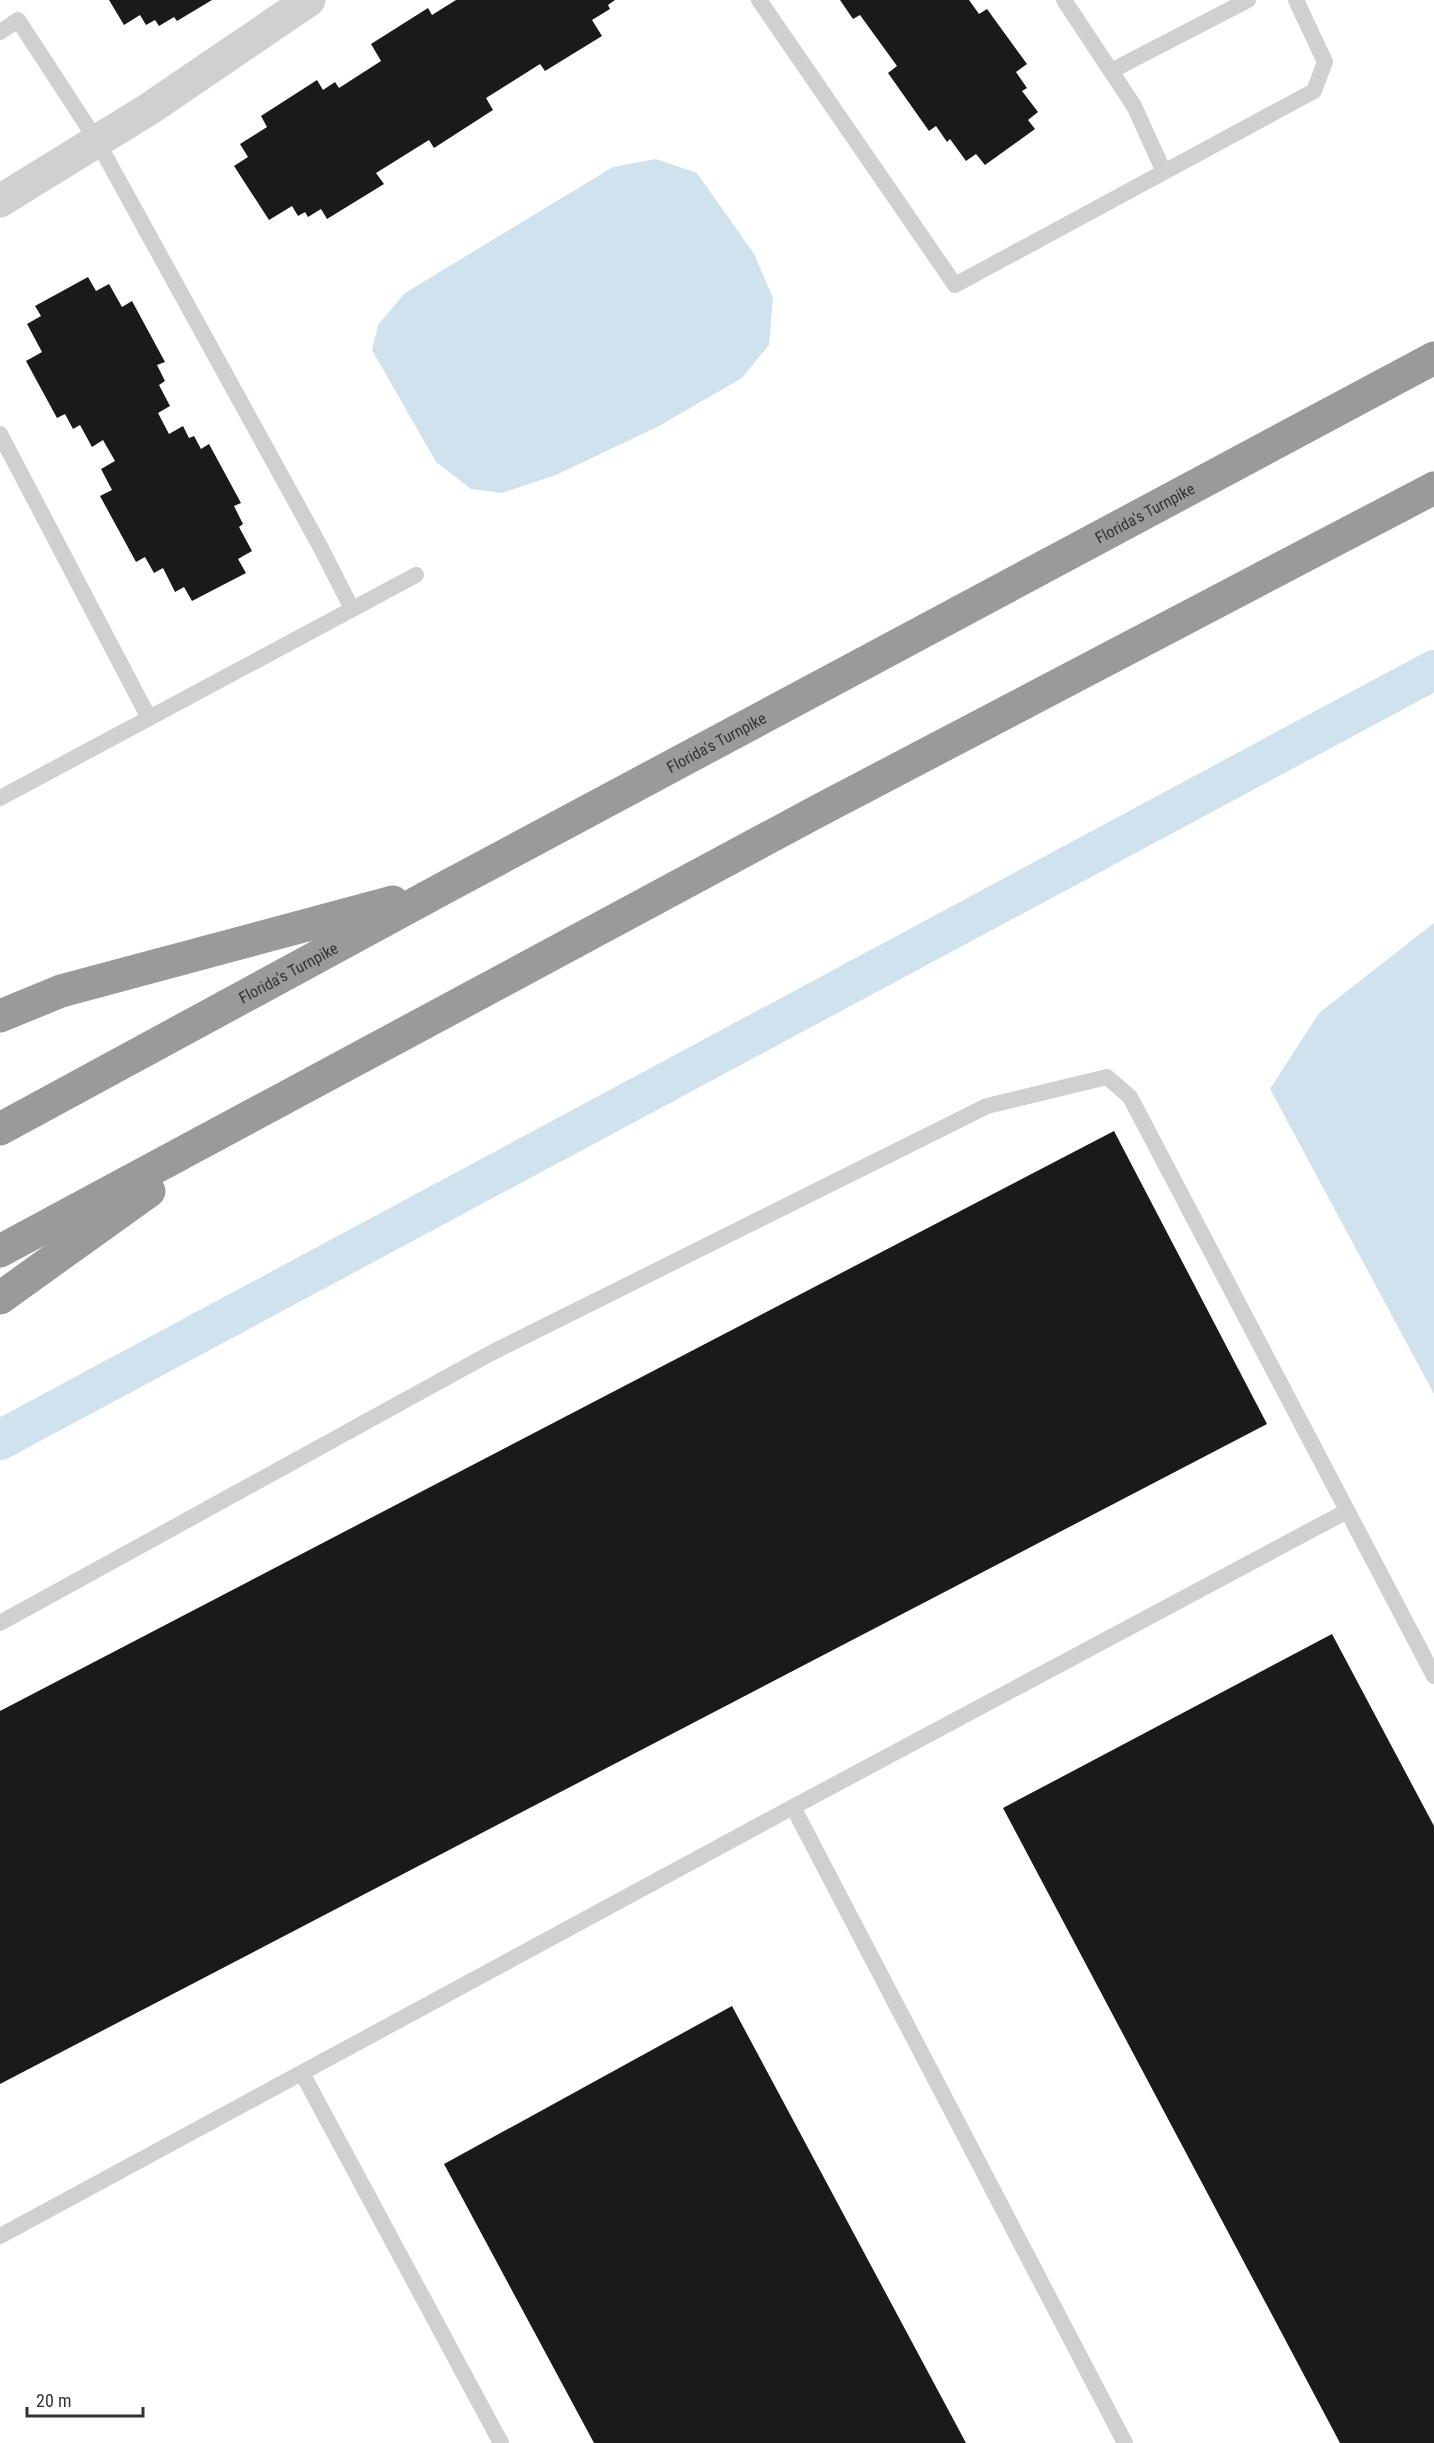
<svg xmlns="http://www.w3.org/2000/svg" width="1434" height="2443" viewBox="0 0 1434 2443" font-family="'Roboto Condensed',sans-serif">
  <rect width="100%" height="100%" fill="#fff"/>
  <!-- water -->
  <path fill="#cfe2ee" d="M 656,159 L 697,173 L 754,254 L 773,298 L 769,345 L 742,378 L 659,426 L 556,475 L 502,493 L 471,489 L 436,462 L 372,350 L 378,325 L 405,293 L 613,167 Z
    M 1434,923 L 1434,1394 L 1270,1089 L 1319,1013 Z"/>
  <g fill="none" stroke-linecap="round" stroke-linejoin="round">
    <!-- canal -->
    <path stroke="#cfe2ee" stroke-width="40" d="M 0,1440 L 1434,670"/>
  </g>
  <!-- building -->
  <path fill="#1a1a1a" d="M 109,0 L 212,0 L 177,21 L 174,17 L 159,26 L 155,20 L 146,25 L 140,15 L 124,25 Z
    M 456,0 L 615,0 L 608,5 L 610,9 L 592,20 L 602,36 L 545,71 L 540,64 L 486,98 L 493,110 L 434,148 L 429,140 L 376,173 L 384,184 L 327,219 L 321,209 L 308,217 L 305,212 L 298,216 L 292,206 L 269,220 L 234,166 L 248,157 L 240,144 L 267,127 L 261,116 L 317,80 L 323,90 L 335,82 L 339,88 L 381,61 L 371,44 L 428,8 L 432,15 Z
    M 840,0 L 969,0 L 979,14 L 987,9 L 1027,64 L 1016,72 L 1027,88 L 1022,91 L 1038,112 L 1028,120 L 1035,129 L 985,165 L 976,154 L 966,161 L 950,139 L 947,142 L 936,126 L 929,131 L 888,73 L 897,66 L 860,15 L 853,19 Z
    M 88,277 L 96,291 L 109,284 L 122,307 L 132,301 L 165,362 L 157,365 L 165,381 L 159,385 L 170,406 L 158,413 L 169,434 L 183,426 L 189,438 L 194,436 L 201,449 L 209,444 L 241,503 L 234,506 L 243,524 L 239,527 L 252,551 L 238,559 L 246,573 L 192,601 L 184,587 L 175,592 L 163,568 L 154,573 L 145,557 L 136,562 L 100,496 L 112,490 L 101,469 L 115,461 L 103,440 L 92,447 L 80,425 L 73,429 L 65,414 L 57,418 L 26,361 L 42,352 L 27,324 L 41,316 L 35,306 Z
    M 1114,1131 L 1267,1424 L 0,2084 L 0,1711 Z
    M 1332,1634 L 1434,1826 L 1434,2443 L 1340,2443 L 1003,1808 Z
    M 732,2006 L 966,2443 L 594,2443 L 444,2164 Z"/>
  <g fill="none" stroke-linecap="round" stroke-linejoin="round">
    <!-- service -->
    <path stroke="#d0d0d0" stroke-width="16" d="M 759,0 L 955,285 L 1314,91 L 1325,62 L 1296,0
      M 1064,0 L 1134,106 L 1164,172
      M 0,32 L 18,20 L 97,141 L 321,548 L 352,609
      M 1111,71 L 1248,0
      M 0,434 L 149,718
      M 0,798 L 416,575
      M 0,1623 L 491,1353 L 987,1106 L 1107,1077 L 1130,1097 L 1434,1676
      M 793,1807 L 1125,2443
      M 302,2073 L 501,2443
      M 0,2236 L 793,1807 L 1347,1511"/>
    <!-- minor -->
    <path stroke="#d0d0d0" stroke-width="33" d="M 0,201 L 149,109 L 309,0"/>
    <!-- motorway -->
    <g stroke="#9a9a9a" stroke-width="33">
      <path d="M 0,1016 L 61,991 L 393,902"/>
      <path id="s1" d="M 0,1129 L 444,888 L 1434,358"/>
      <path d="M 0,1251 L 818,811 L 1434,488"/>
      <path d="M 0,1298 L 149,1191"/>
    </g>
  </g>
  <g text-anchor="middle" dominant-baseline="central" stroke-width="6" stroke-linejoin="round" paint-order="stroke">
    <!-- street labels -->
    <g font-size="16" fill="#333" stroke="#fff">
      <text stroke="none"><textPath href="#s1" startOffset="1300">Florida's Turnpike</textPath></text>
      <text stroke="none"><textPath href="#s1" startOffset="814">Florida's Turnpike</textPath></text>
      <text stroke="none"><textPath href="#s1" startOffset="328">Florida's Turnpike</textPath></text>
    </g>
  </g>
  <!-- scale -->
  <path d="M27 2407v9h116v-9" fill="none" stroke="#333333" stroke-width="3"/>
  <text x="36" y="2407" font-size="18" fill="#333333" stroke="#ffffff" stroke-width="4.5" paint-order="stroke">20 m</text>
</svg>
